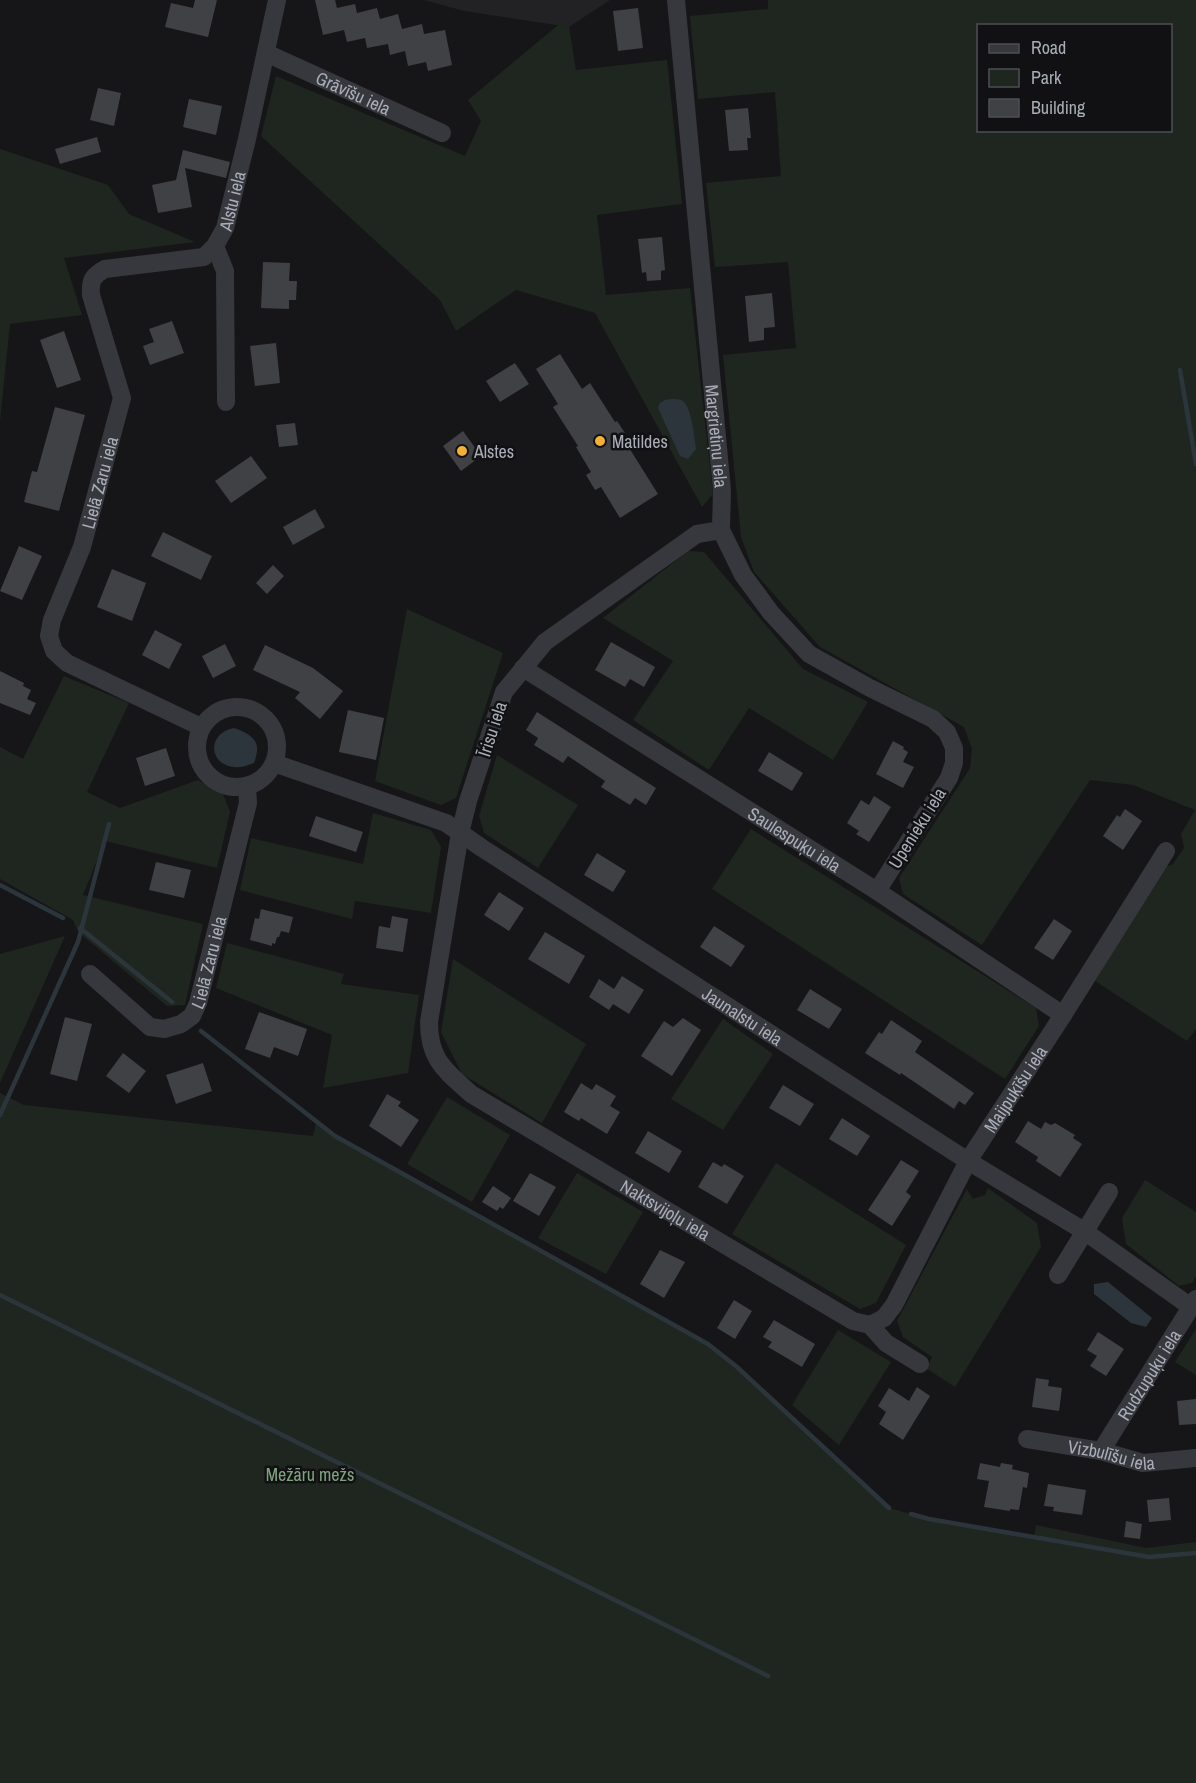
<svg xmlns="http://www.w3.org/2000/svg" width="1196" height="1783" viewBox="0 0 1196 1783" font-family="'Archivo Narrow',sans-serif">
  <rect width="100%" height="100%" fill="#161618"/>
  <!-- built -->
  <path fill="#222225" d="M 424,0 L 610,0 L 569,27 L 464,11 Z"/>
  <!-- green -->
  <path fill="#1e261f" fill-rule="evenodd" d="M 768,0 L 1196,0 L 1196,1029 L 1187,1041 L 1095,981 L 1164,867 L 1172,865 L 1184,848 L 1181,834 L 1195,810 L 1133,785 L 1090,780 L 982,945 L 903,894 L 899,878 L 970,768 L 972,749 L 964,727 L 820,647 L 754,572 L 741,537 L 723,355 L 796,348 L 788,262 L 715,267 L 706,183 L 781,176 L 775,92 L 698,99 L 690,16 L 768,9 ZM 978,26 L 1170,26 L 1170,130 L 978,130 Z
    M 558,25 L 569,27 L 576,70 L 667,60 L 682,204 L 597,215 L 606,295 L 690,288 L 713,494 L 702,507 L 595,313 L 516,290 L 456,331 L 440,300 L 261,136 L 276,76 L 465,156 L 481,121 L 468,100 Z
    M 0,149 L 108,185 L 129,214 L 195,242 L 64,258 L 82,315 L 10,324 L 0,422 Z
    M 688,551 L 704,552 L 803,669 L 868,702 L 833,760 L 749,708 L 709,770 L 633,720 L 673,661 L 603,618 Z
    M 407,609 L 503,653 L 456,798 L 441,805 L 375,781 Z
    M 64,676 L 129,703 L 87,792 L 120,808 L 198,780 L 223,794 L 230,812 L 217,868 L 105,841 L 83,895 L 203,924 L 185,1005 L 167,1006 L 78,932 L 73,920 L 0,879 L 0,747 L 23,759 Z
    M 497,755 L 578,805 L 538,868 L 484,833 L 479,816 Z
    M 373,813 L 431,830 L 441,847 L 431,913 L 355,901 L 352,919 L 240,890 L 251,838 L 363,864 Z
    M 751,829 L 1036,1008 L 1039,1026 L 1005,1079 L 712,889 Z
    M 65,936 L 0,1083 L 0,954 Z
    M 227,943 L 344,974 L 341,984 L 419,995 L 408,1073 L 323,1088 L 332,1035 L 216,988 Z
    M 453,959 L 586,1044 L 542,1123 L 462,1074 L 441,1032 Z
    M 723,1019 L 773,1054 L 723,1130 L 671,1099 Z
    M 0,1093 L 24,1105 L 313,1136 L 316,1122 L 335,1136 L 708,1344 L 737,1367 L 889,1508 L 929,1519 L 1034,1537 L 1036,1525 L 1146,1548 L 1196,1542 L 1196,1783 L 0,1783 Z
    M 447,1097 L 510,1135 L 472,1202 L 407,1164 Z
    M 776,1163 L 906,1245 L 876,1303 L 860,1309 L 732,1234 Z
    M 577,1173 L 643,1212 L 606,1274 L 538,1238 Z
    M 1145,1180 L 1196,1212 L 1196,1276 L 1192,1283 L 1179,1286 L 1126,1244 L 1122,1218 Z
    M 988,1188 L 1037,1223 L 1041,1247 L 955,1387 L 927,1369 L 932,1357 L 903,1337 L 897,1321 L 967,1189 L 973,1199 L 985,1195 Z
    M 1196,1329 L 1196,1375 L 1175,1362 Z
    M 838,1330 L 891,1362 L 839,1445 L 792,1405 Z"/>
  <!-- water -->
  <path fill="#2c353c" d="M 665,400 C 671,399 680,398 684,402 C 691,408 695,439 696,449 L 688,459 L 680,456 L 658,408 L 660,403 Z
    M 234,728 C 254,735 262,742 254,763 C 213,781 199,735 234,728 Z
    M 1108,1282 L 1152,1318 L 1146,1327 L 1131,1323 L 1094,1294 L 1094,1284 Z"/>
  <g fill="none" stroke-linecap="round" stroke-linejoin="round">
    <!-- stream -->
    <path stroke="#2c353c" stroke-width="4.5" d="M 1180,370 L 1196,464
      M 0,885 L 63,918
      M 80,928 L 172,1002
      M 201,1031 L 335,1136 L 708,1344 L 737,1367 L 889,1508
      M 0,1115 L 78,942 L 109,824
      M 0,1295 L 768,1676
      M 911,1514 L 929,1519 L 1149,1557 L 1196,1553"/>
  </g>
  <!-- building -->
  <path fill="#404145" d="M 195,0 L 217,0 L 208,37 L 165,27 L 171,3 L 193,8 Z
    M 315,0 L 335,0 L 337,8 L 355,4 L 357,13 L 377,8 L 380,19 L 398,14 L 402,29 L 422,24 L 424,34 L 445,30 L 452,65 L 428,71 L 426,62 L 408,66 L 405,51 L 390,55 L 388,44 L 367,48 L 365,38 L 347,42 L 344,30 L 323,35 Z
    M 638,8 L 643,48 L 618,51 L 613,11 Z
    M 98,88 L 121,93 L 114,126 L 90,120 Z
    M 189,99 L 222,106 L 216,135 L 183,127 Z
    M 748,108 L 751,138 L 747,138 L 748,150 L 729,151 L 725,110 Z
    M 97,137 L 101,152 L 60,164 L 55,149 Z
    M 183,150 L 230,162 L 226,178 L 185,168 L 192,207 L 158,213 L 152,185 L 176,180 Z
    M 662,237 L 665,270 L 661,271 L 661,280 L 647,281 L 646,272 L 642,273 L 638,239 Z
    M 263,262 L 290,263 L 289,281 L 297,281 L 296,300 L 289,300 L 289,309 L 261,308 Z
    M 772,293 L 775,327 L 764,328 L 764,340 L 749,342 L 745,296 Z
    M 172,321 L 184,353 L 150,365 L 143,346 L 154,342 L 149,329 Z
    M 64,331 L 81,380 L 57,388 L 40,340 Z
    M 276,343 L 280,383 L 255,386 L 250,346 Z
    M 560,354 L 582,389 L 590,383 L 615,422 L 617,421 L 625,433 L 621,435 L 658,494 L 620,518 L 601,487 L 595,490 L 586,475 L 591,472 L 576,447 L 578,446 L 553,407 L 558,404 L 536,369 Z
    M 515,363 L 529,384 L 500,402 L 486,381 Z
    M 55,407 L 85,415 L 59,511 L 24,502 L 32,471 L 37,472 Z
    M 295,423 L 298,445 L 279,447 L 276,425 Z
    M 463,431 L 481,456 L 461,471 L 443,446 Z
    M 251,456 L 267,478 L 231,503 L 215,481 Z
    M 315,509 L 325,527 L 293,545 L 283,527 Z
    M 163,532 L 212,556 L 201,580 L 151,556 Z
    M 19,546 L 42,556 L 22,600 L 0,591 Z
    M 273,565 L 284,576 L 267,594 L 256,583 Z
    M 112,569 L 146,583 L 132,621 L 97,607 Z
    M 155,630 L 182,644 L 169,669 L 142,655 Z
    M 611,642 L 655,667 L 644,687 L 630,679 L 625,687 L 595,670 Z
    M 225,644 L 236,666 L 213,678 L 202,656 Z
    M 265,645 L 313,668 L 343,691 L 320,719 L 295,698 L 300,692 L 253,670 Z
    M 0,671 L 24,683 L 23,686 L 31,690 L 27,699 L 36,703 L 30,715 L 0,703 Z
    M 348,710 L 384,718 L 376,760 L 339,752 Z
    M 537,712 L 656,788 L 646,805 L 635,798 L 630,805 L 601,787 L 605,781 L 568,756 L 563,763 L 534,745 L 538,738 L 526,730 Z
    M 893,741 L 904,747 L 903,749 L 908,752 L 903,762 L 914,767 L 903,788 L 876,774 Z
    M 166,748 L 175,776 L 145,786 L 136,758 Z
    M 769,752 L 803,773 L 792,791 L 758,771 Z
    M 874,796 L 891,807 L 869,842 L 856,834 L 859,831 L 847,823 L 861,800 L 869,805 Z
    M 1125,809 L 1142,821 L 1123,850 L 1103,836 L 1117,815 L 1120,817 Z
    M 316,816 L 363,832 L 356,852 L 309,836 Z
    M 597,853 L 626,871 L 613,892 L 584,875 Z
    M 156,862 L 191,870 L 184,898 L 149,890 Z
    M 499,892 L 524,908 L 509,931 L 484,915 Z
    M 261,909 L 293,917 L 289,933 L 281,931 L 279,937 L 277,937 L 275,944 L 272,943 L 272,946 L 250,940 L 255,918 L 259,919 Z
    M 392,916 L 408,919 L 403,952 L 376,948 L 379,926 L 390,928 Z
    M 1054,919 L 1072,931 L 1053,960 L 1034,948 Z
    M 714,926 L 745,946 L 731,967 L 700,947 Z
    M 545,932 L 585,956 L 569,984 L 528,959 Z
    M 622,976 L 644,990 L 629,1014 L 613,1004 L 609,1010 L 589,997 L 599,979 L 614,989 Z
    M 810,989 L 842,1009 L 829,1029 L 797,1010 Z
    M 259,1012 L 307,1029 L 298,1056 L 274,1047 L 270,1058 L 245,1049 Z
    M 65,1017 L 92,1024 L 77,1081 L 50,1074 Z
    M 683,1018 L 701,1030 L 672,1076 L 641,1056 L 664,1021 L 673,1027 Z
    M 891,1020 L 922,1041 L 915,1052 L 974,1093 L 965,1105 L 959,1101 L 954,1109 L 901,1073 L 900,1075 L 865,1053 L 879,1032 L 882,1034 Z
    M 123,1053 L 146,1071 L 129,1093 L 106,1076 Z
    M 203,1063 L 212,1091 L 176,1104 L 166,1075 Z
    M 581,1083 L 592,1090 L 596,1084 L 616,1096 L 610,1106 L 620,1112 L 607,1134 L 581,1118 L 579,1121 L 564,1112 Z
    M 783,1085 L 814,1104 L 800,1126 L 769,1108 Z
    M 387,1094 L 401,1102 L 398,1106 L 419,1120 L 401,1147 L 369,1126 Z
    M 842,1118 L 870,1136 L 857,1156 L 829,1139 Z
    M 1028,1121 L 1041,1129 L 1045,1122 L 1051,1125 L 1055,1123 L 1075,1135 L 1073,1138 L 1082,1144 L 1060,1177 L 1036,1161 L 1038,1157 L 1015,1142 Z
    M 648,1131 L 682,1151 L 669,1173 L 635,1153 Z
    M 901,1160 L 919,1171 L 906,1192 L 911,1196 L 892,1226 L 868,1210 Z
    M 713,1162 L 722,1167 L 724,1164 L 744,1176 L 727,1204 L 698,1187 Z
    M 530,1173 L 556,1187 L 539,1216 L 513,1201 Z
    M 493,1186 L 511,1198 L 503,1209 L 500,1207 L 497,1211 L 482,1202 Z
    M 660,1250 L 685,1262 L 664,1298 L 640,1284 Z
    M 734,1300 L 752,1311 L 735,1339 L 717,1328 Z
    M 774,1320 L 815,1344 L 802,1367 L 768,1347 L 772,1342 L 763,1337 Z
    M 1098,1332 L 1124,1349 L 1106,1376 L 1090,1366 L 1097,1356 L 1087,1350 Z
    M 1036,1378 L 1049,1380 L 1048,1386 L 1062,1388 L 1059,1411 L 1032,1407 Z
    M 917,1387 L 930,1396 L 903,1440 L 879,1424 L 886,1412 L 878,1406 L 889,1388 L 909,1401 Z
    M 1196,1399 L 1196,1424 L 1179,1425 L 1177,1401 Z
    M 980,1463 L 1000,1467 L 1001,1463 L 1013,1465 L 1012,1469 L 1029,1473 L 1027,1488 L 1023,1487 L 1019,1510 L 1010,1509 L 1010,1511 L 984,1507 L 989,1481 L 977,1479 Z
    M 1048,1484 L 1086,1490 L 1082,1515 L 1053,1511 L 1054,1507 L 1044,1506 Z
    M 1169,1498 L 1171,1520 L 1149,1522 L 1147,1500 Z
    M 1126,1521 L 1142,1524 L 1140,1539 L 1124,1537 Z"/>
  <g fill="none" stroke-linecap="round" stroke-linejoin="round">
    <!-- minor -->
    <g stroke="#37383d" stroke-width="18">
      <path id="s1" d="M 676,0 L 722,490 L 721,530 L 743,575 L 771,613 L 809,654 L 870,688 L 933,719 L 947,732 L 954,748 L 954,763 L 949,778 L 877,891"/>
      <path id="s2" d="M 266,53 L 442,133"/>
      <path d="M 215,246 L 225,271 L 226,402"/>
      <path id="s3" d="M 721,530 L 697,534 L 545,642 L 504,692 L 468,801 L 460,833 L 429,1022 C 429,1060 445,1070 471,1094 L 853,1321 L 870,1325 L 886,1343 L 920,1364"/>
      <path id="s4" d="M 523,668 L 877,891 L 1063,1015"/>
      <circle cx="237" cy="747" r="40"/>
      <path id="s5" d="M 201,727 L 67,663 L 54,651 L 49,636 L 52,620 L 82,547 L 122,398 L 91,295 C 90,281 92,276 105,269 L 204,257 L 215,246 L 225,228 L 247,139 L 277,0"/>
      <path id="s6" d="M 274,763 L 446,823 L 482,848 L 968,1161 L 1084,1231 L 1191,1307"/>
      <path id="s7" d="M 90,974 L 150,1027 L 164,1029 L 181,1024 L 192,1016 L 198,1003 L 248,803 L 247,787"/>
      <path d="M 1058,1275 L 1109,1192"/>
      <path id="s8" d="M 870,1325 L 884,1318 L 894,1305 L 968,1161 L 1063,1015 L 1166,851"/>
      <path id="s9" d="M 1027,1439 L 1101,1451 L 1143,1463 L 1196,1458"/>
      <path id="s10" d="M 1101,1451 L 1196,1299"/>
    </g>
  </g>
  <!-- markers -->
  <g fill="#f2b134" stroke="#111113" stroke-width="2">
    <circle cx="600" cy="441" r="6"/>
    <circle cx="462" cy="451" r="6"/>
  </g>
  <g text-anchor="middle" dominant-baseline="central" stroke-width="5" stroke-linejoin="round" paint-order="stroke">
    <!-- street labels -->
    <g font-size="18" fill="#a8adb8" stroke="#111113">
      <text stroke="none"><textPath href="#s2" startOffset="96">Grāvīšu iela</textPath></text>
      <text stroke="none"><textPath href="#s5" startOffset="735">Alstu iela</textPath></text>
      <text stroke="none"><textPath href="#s1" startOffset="438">Margrietiņu iela</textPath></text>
      <text stroke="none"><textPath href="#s5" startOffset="344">Lielā Zaru iela</textPath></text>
      <text transform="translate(492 729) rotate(-72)">Īrisu iela</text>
      <text transform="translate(917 828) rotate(-58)">Upenieku iela</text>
      <text stroke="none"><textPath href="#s4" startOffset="321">Saulespuķu iela</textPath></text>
      <text stroke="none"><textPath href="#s7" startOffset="182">Lielā Zaru iela</textPath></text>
      <text stroke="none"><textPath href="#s6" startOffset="536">Jaunalstu iela</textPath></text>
      <text stroke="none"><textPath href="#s8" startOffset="280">Maijpuķīšu iela</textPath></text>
      <text stroke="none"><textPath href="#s3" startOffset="928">Naktsvijoļu iela</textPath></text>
      <text stroke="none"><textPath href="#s10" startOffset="90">Rudzupuķu iela</textPath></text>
      <text stroke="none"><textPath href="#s9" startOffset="86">Vizbulīšu iela</textPath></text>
    </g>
    <!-- poi labels -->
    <g font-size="18" fill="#a8adb8" stroke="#111113" text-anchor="start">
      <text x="612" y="441">Matildes</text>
      <text x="474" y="451">Alstes</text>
    </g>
    <!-- park labels -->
    <g font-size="18" fill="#7fa381" stroke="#111113">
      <text x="310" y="1474">Mežāru mežs</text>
    </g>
  </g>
  <!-- legend -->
  <rect x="977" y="24" width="195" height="108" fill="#111113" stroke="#4d4f55" stroke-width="1.5"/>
  <rect x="989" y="44" width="30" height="9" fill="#37383d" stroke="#4d4f55" stroke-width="1.5"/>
  <text x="1031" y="54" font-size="18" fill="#a8adb8">Road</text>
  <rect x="989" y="69" width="30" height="18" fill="#1e261f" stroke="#4d4f55" stroke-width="1.5"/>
  <text x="1031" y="84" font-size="18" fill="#a8adb8">Park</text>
  <rect x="989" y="99" width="30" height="18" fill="#404145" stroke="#4d4f55" stroke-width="1.5"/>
  <text x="1031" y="114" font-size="18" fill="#a8adb8">Building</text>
</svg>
